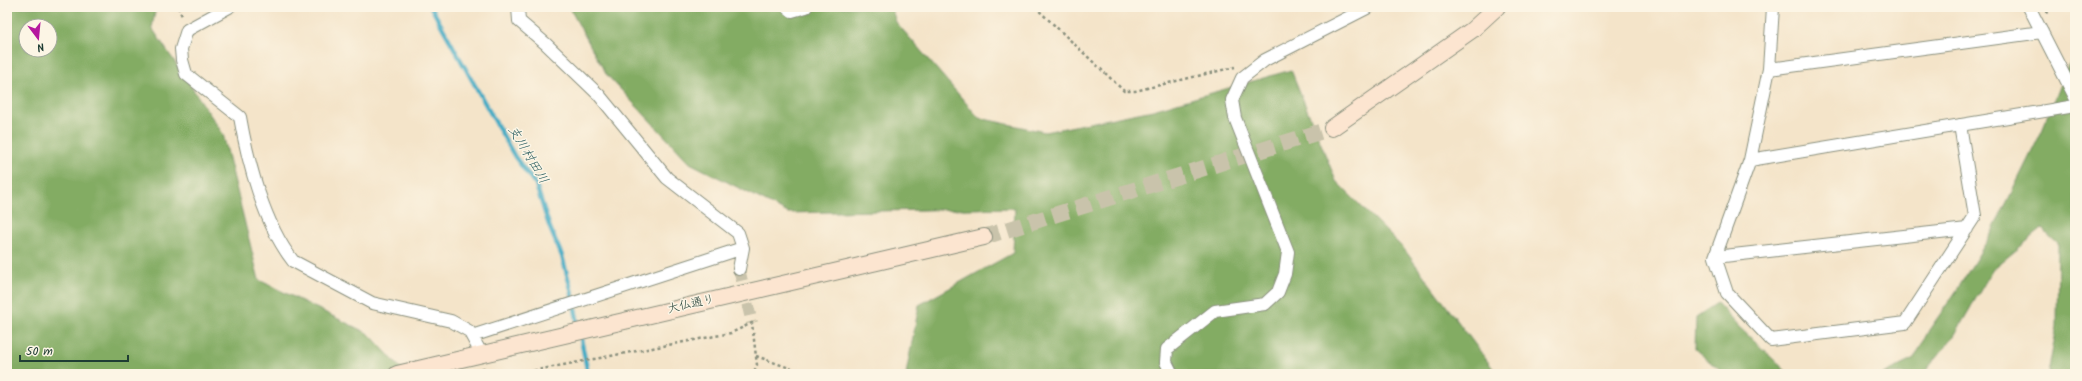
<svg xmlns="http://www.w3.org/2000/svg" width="2082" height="381" viewBox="0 0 2082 381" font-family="Kalam,'Klee One',sans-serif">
  <rect width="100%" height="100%" fill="#fcf5e5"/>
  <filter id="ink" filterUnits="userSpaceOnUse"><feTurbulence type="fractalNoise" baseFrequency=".025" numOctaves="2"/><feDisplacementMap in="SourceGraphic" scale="8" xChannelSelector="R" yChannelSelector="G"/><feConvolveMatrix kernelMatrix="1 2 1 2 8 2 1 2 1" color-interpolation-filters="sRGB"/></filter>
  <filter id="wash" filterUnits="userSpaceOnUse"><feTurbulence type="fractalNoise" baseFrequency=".012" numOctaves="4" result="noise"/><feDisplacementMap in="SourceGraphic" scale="16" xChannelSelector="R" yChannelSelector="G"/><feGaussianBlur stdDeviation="0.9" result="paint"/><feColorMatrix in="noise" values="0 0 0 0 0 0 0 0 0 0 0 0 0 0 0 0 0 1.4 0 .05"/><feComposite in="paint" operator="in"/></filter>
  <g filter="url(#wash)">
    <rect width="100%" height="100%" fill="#f4e4c9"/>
    <!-- forest -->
    <path fill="#83ac64" stroke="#51744c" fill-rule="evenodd" d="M 7,7 L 156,7 L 152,28 L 223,134 L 259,280 L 369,334 L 406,374 L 7,374 ZM 26,26 L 50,26 L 50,50 L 26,50 Z
      M 569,7 L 891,7 L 896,22 L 979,118 L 1045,132 L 1153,110 L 1291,70 L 1336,181 L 1404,249 L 1497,374 L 906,374 L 919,305 L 1013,253 L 1015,208 L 788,213 L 690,163 L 606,74 Z
      M 2075,42 L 2075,374 L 2048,374 L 2057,326 L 2058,244 L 2042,229 L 1993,269 L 1954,336 L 1923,374 L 1883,374 L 1914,359 L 1929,330 L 1957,290 L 1990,236 L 2042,131 L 2073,55 Z
      M 1717,303 L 1739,327 L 1789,374 L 1724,374 L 1695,349 L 1696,317 Z"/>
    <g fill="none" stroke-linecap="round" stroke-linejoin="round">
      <!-- stream -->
      <path stroke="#45acc5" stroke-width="4.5" d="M 431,7 L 515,157 L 536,185 L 550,228 L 562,256 L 571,289 L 588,374"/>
    </g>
  </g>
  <g filter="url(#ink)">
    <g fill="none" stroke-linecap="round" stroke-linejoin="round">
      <!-- street-tunnel -->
      <path stroke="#c9c3ab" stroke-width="12" stroke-dasharray="12 6" stroke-linecap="butt" d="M 739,269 L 752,323"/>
      <!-- secondary-tunnel -->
      <path stroke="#c9c3ab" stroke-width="16" stroke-dasharray="16 8" stroke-linecap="butt" d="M 984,237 L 1332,128"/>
      <defs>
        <path id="street" d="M 229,7 L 187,30 L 181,49 L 182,60 L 186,74 L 240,117 C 248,163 264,224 293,261 L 372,303 L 451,321 L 469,331 L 481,353
          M 518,7 L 519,21 L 546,44 L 599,95 L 667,178 L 738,233 L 743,248 L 739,269
          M 787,7 L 792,11 L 806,7
          M 1773,7 L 1769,69 L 1750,160 L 1715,257 L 1727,293 L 1771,340 L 1905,323 L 1975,216 L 1960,125
          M 2029,7 L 2075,97
          M 1769,69 L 2042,32
          M 1750,160 L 2075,106
          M 1715,257 L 1967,229
          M 472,336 L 743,248
          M 1172,374 L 1166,362 L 1167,349 L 1215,311 L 1265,304 L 1278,292 L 1285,274 L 1288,252 L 1235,118 L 1232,100 L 1242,78 L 1265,60 L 1369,7"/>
        <path id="secondary" d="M 1332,128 L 1472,30 L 1497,7
          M 397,374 L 984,237"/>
      </defs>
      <!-- street casing -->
      <use href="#street" stroke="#8a907e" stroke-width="14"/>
      <!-- secondary casing -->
      <use href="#secondary" stroke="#8a907e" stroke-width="18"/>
      <!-- path -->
      <path stroke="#8a907e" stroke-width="2.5" stroke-dasharray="3 3" stroke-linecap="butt" d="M 178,7 L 183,18
        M 1035,7 L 1124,91 L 1135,91 L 1235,67
        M 2046,13 L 2055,7
        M 756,356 L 806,374
        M 483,367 L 485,374
        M 516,374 L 731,333 L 752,323 L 757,365 L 753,374"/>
      <!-- street -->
      <use href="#street" stroke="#fff" stroke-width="12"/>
      <!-- secondary -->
      <use href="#secondary" stroke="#fce5d0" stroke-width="16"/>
    </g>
  </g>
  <g text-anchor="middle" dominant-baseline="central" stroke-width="3" stroke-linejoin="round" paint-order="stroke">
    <!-- street labels -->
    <g font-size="12" fill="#1f3d34" stroke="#fcf5e5">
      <text transform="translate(691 304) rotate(-13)">大仏通り</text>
    </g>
    <!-- water labels -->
    <g font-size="13" font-style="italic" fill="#2a5e60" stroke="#fcf5e5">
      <text transform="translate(528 155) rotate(59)">支川村田川</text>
    </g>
  </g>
  <!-- margin -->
  <rect width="2082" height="381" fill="none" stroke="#fcf5e5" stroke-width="24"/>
  <!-- north arrow -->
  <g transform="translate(38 38) rotate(164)"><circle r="19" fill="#fcf5e5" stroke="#a4ab9e"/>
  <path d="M0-3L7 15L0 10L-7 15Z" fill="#b5179e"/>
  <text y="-6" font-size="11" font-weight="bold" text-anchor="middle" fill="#1f3d34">N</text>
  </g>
  <!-- scale -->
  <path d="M20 355v6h108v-6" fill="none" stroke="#1f3d34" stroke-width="2"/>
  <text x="26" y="355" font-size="12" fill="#1f3d34" stroke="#fcf5e5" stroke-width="3" paint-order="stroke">50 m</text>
</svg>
